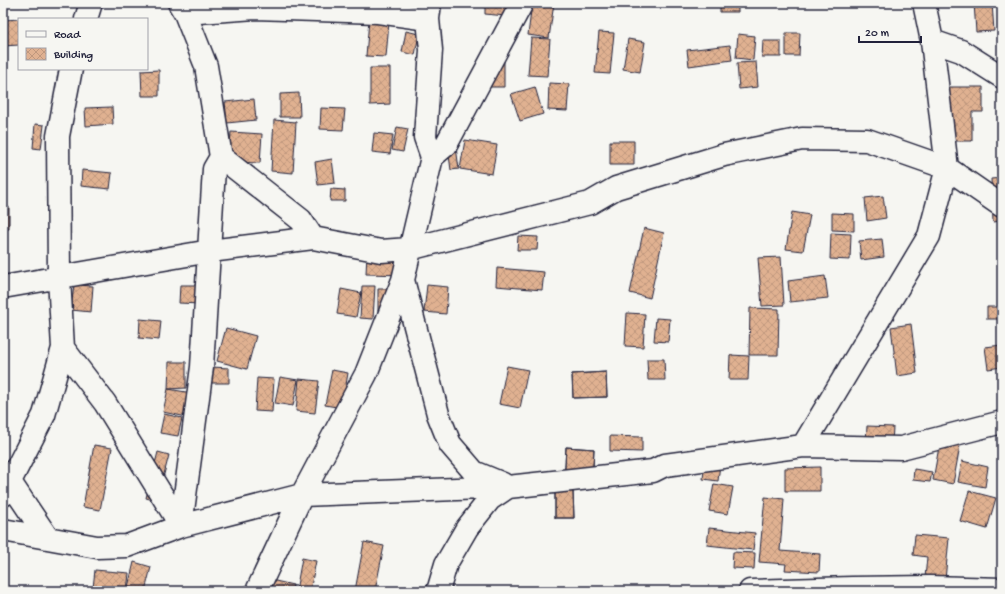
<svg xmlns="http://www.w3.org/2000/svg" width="1005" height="594" viewBox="0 0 1005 594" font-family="'Gochi Hand',sans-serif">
  <defs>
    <pattern id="building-cross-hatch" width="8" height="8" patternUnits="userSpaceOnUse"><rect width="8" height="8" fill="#e0b191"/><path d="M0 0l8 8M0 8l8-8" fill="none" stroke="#c0987e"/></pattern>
  </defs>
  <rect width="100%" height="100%" fill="#f6f6f2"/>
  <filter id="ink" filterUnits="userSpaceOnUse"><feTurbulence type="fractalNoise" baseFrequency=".025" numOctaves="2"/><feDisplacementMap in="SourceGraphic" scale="8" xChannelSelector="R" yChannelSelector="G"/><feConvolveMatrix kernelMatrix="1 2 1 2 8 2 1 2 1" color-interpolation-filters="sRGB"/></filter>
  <g filter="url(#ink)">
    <!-- building -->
    <path fill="url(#building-cross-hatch)" stroke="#22223b" d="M 485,3 L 507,3 L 506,16 L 485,14 Z
      M 532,3 L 554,3 L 549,38 L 528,35 Z
      M 720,3 L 738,3 L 738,12 L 720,12 Z
      M 974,3 L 992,3 L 994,31 L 976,32 Z
      M 19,19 L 19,45 L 3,46 L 3,20 L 21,19 Z
      M 369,20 L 389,22 L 386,57 L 366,56 Z
      M 406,31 L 419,34 L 415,55 L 402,52 Z
      M 599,32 L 614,33 L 610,74 L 595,73 Z
      M 786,33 L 800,33 L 799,56 L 786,56 Z
      M 738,34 L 755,36 L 753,60 L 736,58 Z
      M 531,38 L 550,39 L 547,76 L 528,75 Z
      M 628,39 L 645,42 L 640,72 L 623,69 Z
      M 763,41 L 781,41 L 781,57 L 762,57 Z
      M 730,45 L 732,60 L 689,66 L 687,50 Z
      M 504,52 L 504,87 L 484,87 Z
      M 756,62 L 758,87 L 739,89 L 737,63 Z
      M 370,68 L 390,68 L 390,104 L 370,105 Z
      M 159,70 L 159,96 L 142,96 L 141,71 Z
      M 549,83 L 569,84 L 567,111 L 548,110 Z
      M 535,87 L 543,114 L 520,121 L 511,94 Z
      M 948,87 L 983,87 L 983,112 L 972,112 L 972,141 L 949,141 Z
      M 299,93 L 300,117 L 280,117 L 280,94 Z
      M 254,99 L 256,120 L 227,123 L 225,102 Z
      M 112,107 L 113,124 L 86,126 L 85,108 Z
      M 321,108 L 345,109 L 343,130 L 320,129 Z
      M 274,120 L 296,122 L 293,173 L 271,171 Z
      M 35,124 L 44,125 L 41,149 L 33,148 Z
      M 397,127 L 408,129 L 403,152 L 392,150 Z
      M 231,132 L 262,134 L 260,163 L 229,162 Z
      M 374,133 L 393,135 L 390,154 L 372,152 Z
      M 465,140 L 497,145 L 492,174 L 460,169 Z
      M 610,141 L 634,141 L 634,165 L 610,165 Z
      M 456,147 L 459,169 L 451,170 L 448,148 Z
      M 332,159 L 335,183 L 318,185 L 315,162 Z
      M 82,170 L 112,173 L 110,189 L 81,186 Z
      M 1002,178 L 1002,221 L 993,222 L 991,179 Z
      M 331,189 L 345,190 L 345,201 L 330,201 Z
      M 883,196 L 886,218 L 867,221 L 865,198 Z
      M 3,207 L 9,207 L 9,229 L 3,229 Z
      M 792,212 L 810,215 L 803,251 L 786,249 Z
      M 832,213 L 854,214 L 854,231 L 832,230 Z
      M 644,228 L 664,233 L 650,298 L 630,293 Z
      M 831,233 L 851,234 L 850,260 L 830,259 Z
      M 518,236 L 538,237 L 537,250 L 517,250 Z
      M 882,239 L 884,257 L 861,260 L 859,241 Z
      M 367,253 L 405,254 L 405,275 L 366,274 Z
      M 781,257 L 784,305 L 762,306 L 758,258 Z
      M 497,268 L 544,272 L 542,290 L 496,286 Z
      M 825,276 L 828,298 L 790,302 L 788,281 Z
      M 74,285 L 93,286 L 91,312 L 71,310 Z
      M 180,285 L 201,285 L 200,304 L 179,303 Z
      M 427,285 L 448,287 L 446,314 L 424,312 Z
      M 362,286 L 375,286 L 373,319 L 360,318 Z
      M 341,289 L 361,293 L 356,317 L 337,314 Z
      M 378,289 L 399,289 L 378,316 Z
      M 987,307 L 1002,307 L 1002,319 L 987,319 Z
      M 750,308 L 779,309 L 778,355 L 749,355 Z
      M 627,313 L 645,314 L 643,347 L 625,346 Z
      M 656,318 L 670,319 L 668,342 L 654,341 Z
      M 140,319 L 161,321 L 159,340 L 139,338 Z
      M 911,324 L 917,373 L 897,376 L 891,327 Z
      M 226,328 L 256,336 L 247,369 L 217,361 Z
      M 1002,345 L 1002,367 L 988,369 L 985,347 Z
      M 730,355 L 749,356 L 748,380 L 729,380 Z
      M 647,359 L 664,359 L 665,380 L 648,380 Z
      M 169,362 L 186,362 L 186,388 L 168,389 Z
      M 507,366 L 528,370 L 520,408 L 499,404 Z
      M 212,367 L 229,368 L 229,383 L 211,383 Z
      M 332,370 L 348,373 L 342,408 L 325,405 Z
      M 606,372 L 607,397 L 573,398 L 572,374 Z
      M 606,372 L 607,397 L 573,398 L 572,374 Z
      M 280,377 L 298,380 L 293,406 L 275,403 Z
      M 257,378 L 274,379 L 272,412 L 255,411 Z
      M 299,379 L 319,381 L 315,413 L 296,411 Z
      M 168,389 L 192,393 L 187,417 L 163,412 Z
      M 164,414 L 182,418 L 178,436 L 160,433 Z
      M 867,426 L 893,427 L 892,444 L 866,442 Z
      M 610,436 L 642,437 L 642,452 L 610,451 Z
      M 941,436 L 961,440 L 953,484 L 933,480 Z
      M 94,445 L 112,448 L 100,510 L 83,507 Z
      M 566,447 L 594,449 L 592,486 L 564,484 Z
      M 566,447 L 594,449 L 592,486 L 564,484 Z
      M 158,452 L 169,455 L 157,501 L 146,498 Z
      M 962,461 L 988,467 L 985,487 L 958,482 Z
      M 705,462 L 720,464 L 718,481 L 703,479 Z
      M 820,467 L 820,491 L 785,491 L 785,468 Z
      M 914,469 L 932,472 L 930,482 L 913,480 Z
      M 714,484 L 733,487 L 728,514 L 709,511 Z
      M 573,491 L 574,518 L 555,518 L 555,492 Z
      M 573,491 L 574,518 L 555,518 L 555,492 Z
      M 969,491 L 996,498 L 987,529 L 960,521 Z
      M 765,497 L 784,499 L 780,551 L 820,554 L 819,572 L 785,570 L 786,564 L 759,562 Z
      M 709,528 L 755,533 L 753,550 L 707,545 Z
      M 915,535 L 949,538 L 945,580 L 925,578 L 927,557 L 913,555 Z
      M 364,542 L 384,546 L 375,591 L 355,591 Z
      M 733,552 L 755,553 L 754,569 L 732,568 Z
      M 302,558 L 316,561 L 310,591 L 296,591 Z
      M 134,562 L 151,567 L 145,591 L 128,587 Z
      M 95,570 L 129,573 L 127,591 L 93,588 Z
      M 271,580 L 293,585 L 292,591 L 269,591 Z
      M 383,587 L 400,591 L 382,591 Z"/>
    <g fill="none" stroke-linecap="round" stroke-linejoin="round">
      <defs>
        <path id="minor" d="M 179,3 L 185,13 L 206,66 L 221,157 L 214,169 L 202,367 L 181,526
          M 185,13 L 255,8 L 378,12 L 428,19
          M 86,19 L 91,3
          M 932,41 L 961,51 L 1002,77
          M 221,157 L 301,220 L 313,238
          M 432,157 L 446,145 L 522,3
          M 403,280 L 438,414 L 450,444 L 474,472 L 503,484
          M 3,287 L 210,251 L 313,238 L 381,251 L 409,249 L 590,203 L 616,188 L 724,155 L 802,139 L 867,140 L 947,168 L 1002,206
          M 63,348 L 105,403 L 181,526
          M 803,446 L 929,236 L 947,168 L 932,41 L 924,3
          M 3,473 L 10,482 L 47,537
          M 3,495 L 44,415 L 63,348 L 59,278 L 58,136 L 71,69
          M 3,530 L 97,547 L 127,546 L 181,526 L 302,495 L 508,487 L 653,471 L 665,465 L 803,446 L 901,448 L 1002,422
          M 257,591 L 302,495 L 366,374 L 403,280 L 432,157 L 425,137 L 431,50 L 428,19 L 430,3
          M 438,591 L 446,564 L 467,528 L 490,499 L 508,487
          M 750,591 L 852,588 L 930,587 L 1002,589"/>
      </defs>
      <!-- minor casing -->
      <use href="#minor" stroke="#22223b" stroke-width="25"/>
      <!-- minor -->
      <use href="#minor" stroke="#f6f6f2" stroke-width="22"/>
    </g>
  </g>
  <!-- margin -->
  <rect width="1005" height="594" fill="none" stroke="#f6f6f2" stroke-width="16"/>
  <rect x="8" y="8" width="989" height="578" fill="none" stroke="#22223b" stroke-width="1.5" filter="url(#ink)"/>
  <!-- legend -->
  <rect x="18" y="18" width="130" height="52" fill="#f6f6f2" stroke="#a1a1a9"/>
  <rect x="26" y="31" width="20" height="6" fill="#f6f6f2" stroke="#a1a1a9"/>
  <text x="54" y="38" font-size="12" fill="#22223b">Road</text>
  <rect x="26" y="48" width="20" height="12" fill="url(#building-cross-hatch)" stroke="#a1a1a9"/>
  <text x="54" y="58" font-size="12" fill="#22223b">Building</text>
  <!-- scale -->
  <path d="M859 36v6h62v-6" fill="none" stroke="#22223b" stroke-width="2"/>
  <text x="865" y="36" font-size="12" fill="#22223b" stroke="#f6f6f2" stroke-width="3" paint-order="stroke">20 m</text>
</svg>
